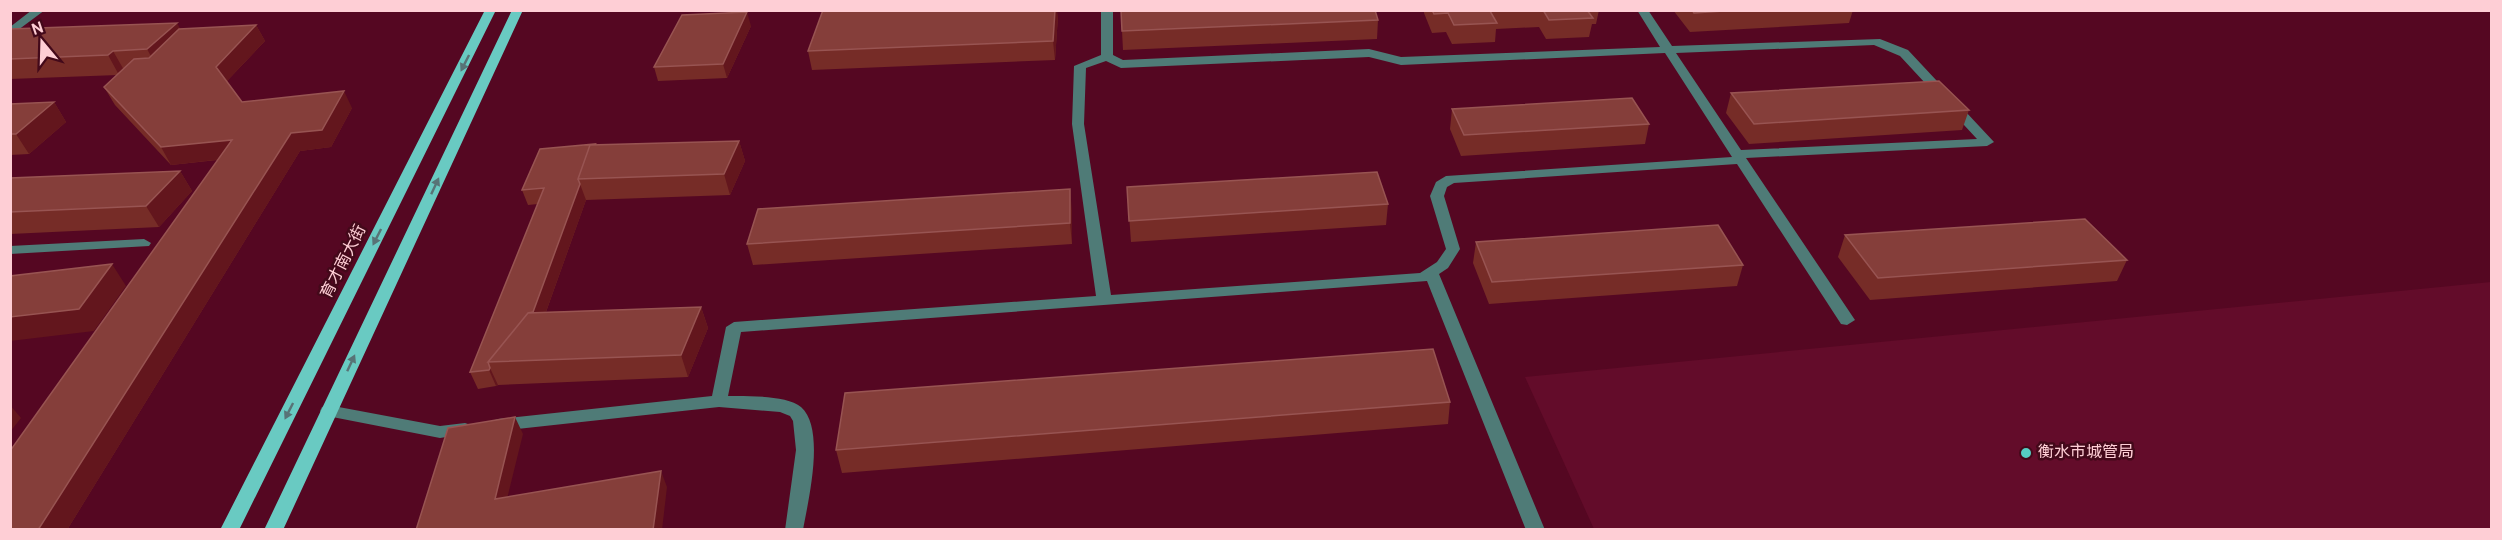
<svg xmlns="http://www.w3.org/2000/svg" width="2502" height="540" viewBox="0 0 2502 540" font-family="Overpass,'Noto Sans SC',sans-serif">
  <rect width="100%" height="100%" fill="#550722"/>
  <!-- built -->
  <path fill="#630c2a" d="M 2491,282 L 2491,529 L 1594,529 L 1525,377 Z"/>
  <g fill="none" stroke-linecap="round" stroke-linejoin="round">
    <!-- minor -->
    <path fill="#4f7b77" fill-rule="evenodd" d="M 32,10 L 45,10 L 10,36 L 10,27 Z
      M 1101,10 L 1113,10 L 1113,55 L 1123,60 L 1369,49 L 1401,57 L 1660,47 L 1637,10 L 1648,10 L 1672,46 L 1880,39 L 1908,50 L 1994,142 L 1987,146 L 1746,158 L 1855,320 L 1847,325 L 1841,324 L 1737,164 L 1454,183 L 1447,187 L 1444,196 L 1460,249 L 1448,268 L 1439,274 L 1545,530 L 1526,530 L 1427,281 L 741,332 L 728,396 C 747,396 787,395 801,407 C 826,429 808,501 803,530 L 785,530 L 796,450 L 793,421 L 790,416 L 780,412 L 719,407 L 498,431 L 492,429 L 489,425 L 492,421 L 498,419 L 712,396 L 726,327 L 734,322 L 1096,296 L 1072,124 L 1074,66 L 1101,55 ZM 1874,45 L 1900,56 L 1977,139 L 1741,150 L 1676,53 ZM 1665,53 L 1732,157 L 1446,176 L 1436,182 L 1430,196 L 1446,249 L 1437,262 L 1420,273 L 1111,295 L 1084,124 L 1086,68 L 1106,61 L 1121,68 L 1369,57 L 1401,65 Z
      M 144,239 L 151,243 L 149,246 L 10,254 L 10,246 Z
      M 328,405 L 440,426 L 465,423 L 471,425 L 474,429 L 471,433 L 440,438 L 322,415 L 320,411 L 322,407 Z"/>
    <!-- major -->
    <path fill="#69cac2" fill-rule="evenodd" d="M 485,10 L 496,10 L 239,530 L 220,530 Z
      M 512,10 L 523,10 L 283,530 L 264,530 Z"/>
  </g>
  <!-- wall -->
  <path fill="#762c27" d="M 1424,10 L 1599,10 L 1596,24 L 1592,24 L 1589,37 L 1546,39 L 1539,27 L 1496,29 L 1495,42 L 1452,44 L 1446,32 L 1432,33 L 1424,13 Z
    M 1673,10 L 1853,10 L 1849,23 L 1690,32 Z
    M 1058,16 L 1055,60 L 812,70 L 808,51 Z
    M 1378,20 L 1377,39 L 1123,50 L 1122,31 Z
    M 256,25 L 265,41 L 227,81 L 242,102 L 352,108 L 331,147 L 300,151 L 67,530 L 10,530 L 217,160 L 171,165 L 115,105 L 104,87 L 118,75 L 10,79 L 10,29 L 181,29 Z
    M 751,26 L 727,78 L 658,81 L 654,67 Z
    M 1731,93 L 1969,110 L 1962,130 L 1749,144 L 1726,113 Z
    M 54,102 L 66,122 L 29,154 L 10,155 L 10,104 Z
    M 1452,109 L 1649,124 L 1645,144 L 1461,156 L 1450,129 Z
    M 739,141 L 745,161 L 730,195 L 586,200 L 546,312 L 701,307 L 708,328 L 688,377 L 498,385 L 496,386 L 478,389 L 470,372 L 538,204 L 528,205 L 522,190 L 595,144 L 595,145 Z
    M 180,171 L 192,191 L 159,227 L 10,234 L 10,178 Z
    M 1127,187 L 1388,204 L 1386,225 L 1131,242 Z
    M 1072,210 L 1072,244 L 753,265 L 747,244 Z
    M 1845,235 L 2127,260 L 2117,281 L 1870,300 L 1838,257 Z
    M 1476,242 L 1743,265 L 1737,286 L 1489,304 L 1473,263 Z
    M 1450,402 L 1448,424 L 842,473 L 836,450 Z"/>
  <!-- shaded-wall -->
  <path fill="#63161d" d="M 1055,10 L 1057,10 L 1058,16 L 1055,60 L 1053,41 Z
    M 747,12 L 751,26 L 727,78 L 723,64 Z
    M 177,23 L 188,42 L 158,69 L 147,49 Z
    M 256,25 L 265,41 L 225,83 L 216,67 Z
    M 113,51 L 124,70 L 119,75 L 108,55 Z
    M 344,91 L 352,108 L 331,147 L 300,151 L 67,530 L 38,530 L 291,133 Z
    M 54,102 L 66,122 L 29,154 L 16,134 Z
    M 232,140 L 241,157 L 171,165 L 161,147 Z
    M 739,141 L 745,161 L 730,195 L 724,174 Z
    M 180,171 L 192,191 L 159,227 L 146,206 Z
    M 580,184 L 586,200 L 538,334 L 495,362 Z
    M 1070,189 L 1072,210 L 1072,244 L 1070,223 Z
    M 112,264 L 126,286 L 94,331 L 10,341 L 10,317 Z
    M 701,307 L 708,328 L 688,377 L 681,355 Z
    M 490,368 L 498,385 L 496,386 L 489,370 Z
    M 10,405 L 21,418 L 10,432 Z
    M 515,417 L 523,434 L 503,515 L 495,499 Z
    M 661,471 L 667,487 L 662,530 L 653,530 Z"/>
  <!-- building -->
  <path fill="#853e3a" stroke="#985452" stroke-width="1.5" d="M 823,10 L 1055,10 L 1053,41 L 808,51 Z
    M 1121,10 L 1375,10 L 1378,20 L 1122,31 Z
    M 1432,10 L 1496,10 L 1490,11 L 1497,23 L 1454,25 L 1448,13 L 1434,14 Z
    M 1543,10 L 1587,10 L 1593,18 L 1549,20 Z
    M 1692,10 L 1739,10 L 1694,13 Z
    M 747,12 L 723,64 L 654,67 L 682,15 Z
    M 177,23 L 147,49 L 113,51 L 108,55 L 10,59 L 10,29 Z
    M 256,25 L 216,67 L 242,102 L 344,91 L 322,130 L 291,133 L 38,530 L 10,530 L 10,451 L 232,140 L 161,147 L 104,87 L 134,59 L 149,58 L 179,29 Z
    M 1939,81 L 1969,110 L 1754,124 L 1731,93 Z
    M 1632,98 L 1649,124 L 1464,135 L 1452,109 Z
    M 54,102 L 16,134 L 10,134 L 10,104 Z
    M 739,141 L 724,174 L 578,179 L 590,145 Z
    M 595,144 L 594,145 L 590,145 L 578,179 L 580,184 L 533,312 L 528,313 L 488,362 L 490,368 L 489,370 L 470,372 L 544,188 L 522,190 L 540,149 Z
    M 180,171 L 146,206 L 10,212 L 10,178 Z
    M 1377,172 L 1388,204 L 1129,221 L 1127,187 Z
    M 1070,189 L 1070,223 L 747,244 L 758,209 Z
    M 2085,219 L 2127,260 L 1878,278 L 1845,235 Z
    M 1718,225 L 1743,265 L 1492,282 L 1476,242 Z
    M 112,264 L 79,309 L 10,317 L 10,276 Z
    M 701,307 L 681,355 L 488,362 L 528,313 Z
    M 1433,349 L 1450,402 L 836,450 L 845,393 Z
    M 515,417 L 495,499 L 661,471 L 653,530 L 416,530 L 448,428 Z"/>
  <!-- one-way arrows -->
  <defs><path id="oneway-solid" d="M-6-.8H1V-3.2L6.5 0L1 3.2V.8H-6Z" transform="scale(1.5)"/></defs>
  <g fill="#587376">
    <use href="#oneway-solid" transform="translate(465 63) rotate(117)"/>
    <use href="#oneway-solid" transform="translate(435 186) rotate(-65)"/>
    <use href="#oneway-solid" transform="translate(377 237) rotate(117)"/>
    <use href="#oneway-solid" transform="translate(351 363) rotate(-65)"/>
    <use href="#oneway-solid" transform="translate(289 411) rotate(117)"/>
  </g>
  <!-- markers -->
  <circle fill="#55cec4" stroke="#43091a" stroke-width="2" cx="2026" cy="453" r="6"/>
  <g text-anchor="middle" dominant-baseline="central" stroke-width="5" stroke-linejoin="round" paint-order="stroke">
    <!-- street labels -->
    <g font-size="16" fill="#feced5" stroke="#43091a">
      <text transform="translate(344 262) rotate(-63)">育才南大街</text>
    </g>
    <!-- poi labels -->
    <g font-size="16" fill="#feced5" stroke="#43091a" text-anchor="start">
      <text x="2038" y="453">衡水市城管局</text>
    </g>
  </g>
  <!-- border -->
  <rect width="2502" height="540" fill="none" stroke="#feced5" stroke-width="24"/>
  <!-- north arrow -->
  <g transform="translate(42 42) rotate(341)" stroke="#43091a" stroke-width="4.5" paint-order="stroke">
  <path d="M0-4.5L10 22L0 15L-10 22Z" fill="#feced5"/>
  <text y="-9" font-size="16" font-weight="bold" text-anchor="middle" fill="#feced5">N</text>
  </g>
</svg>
